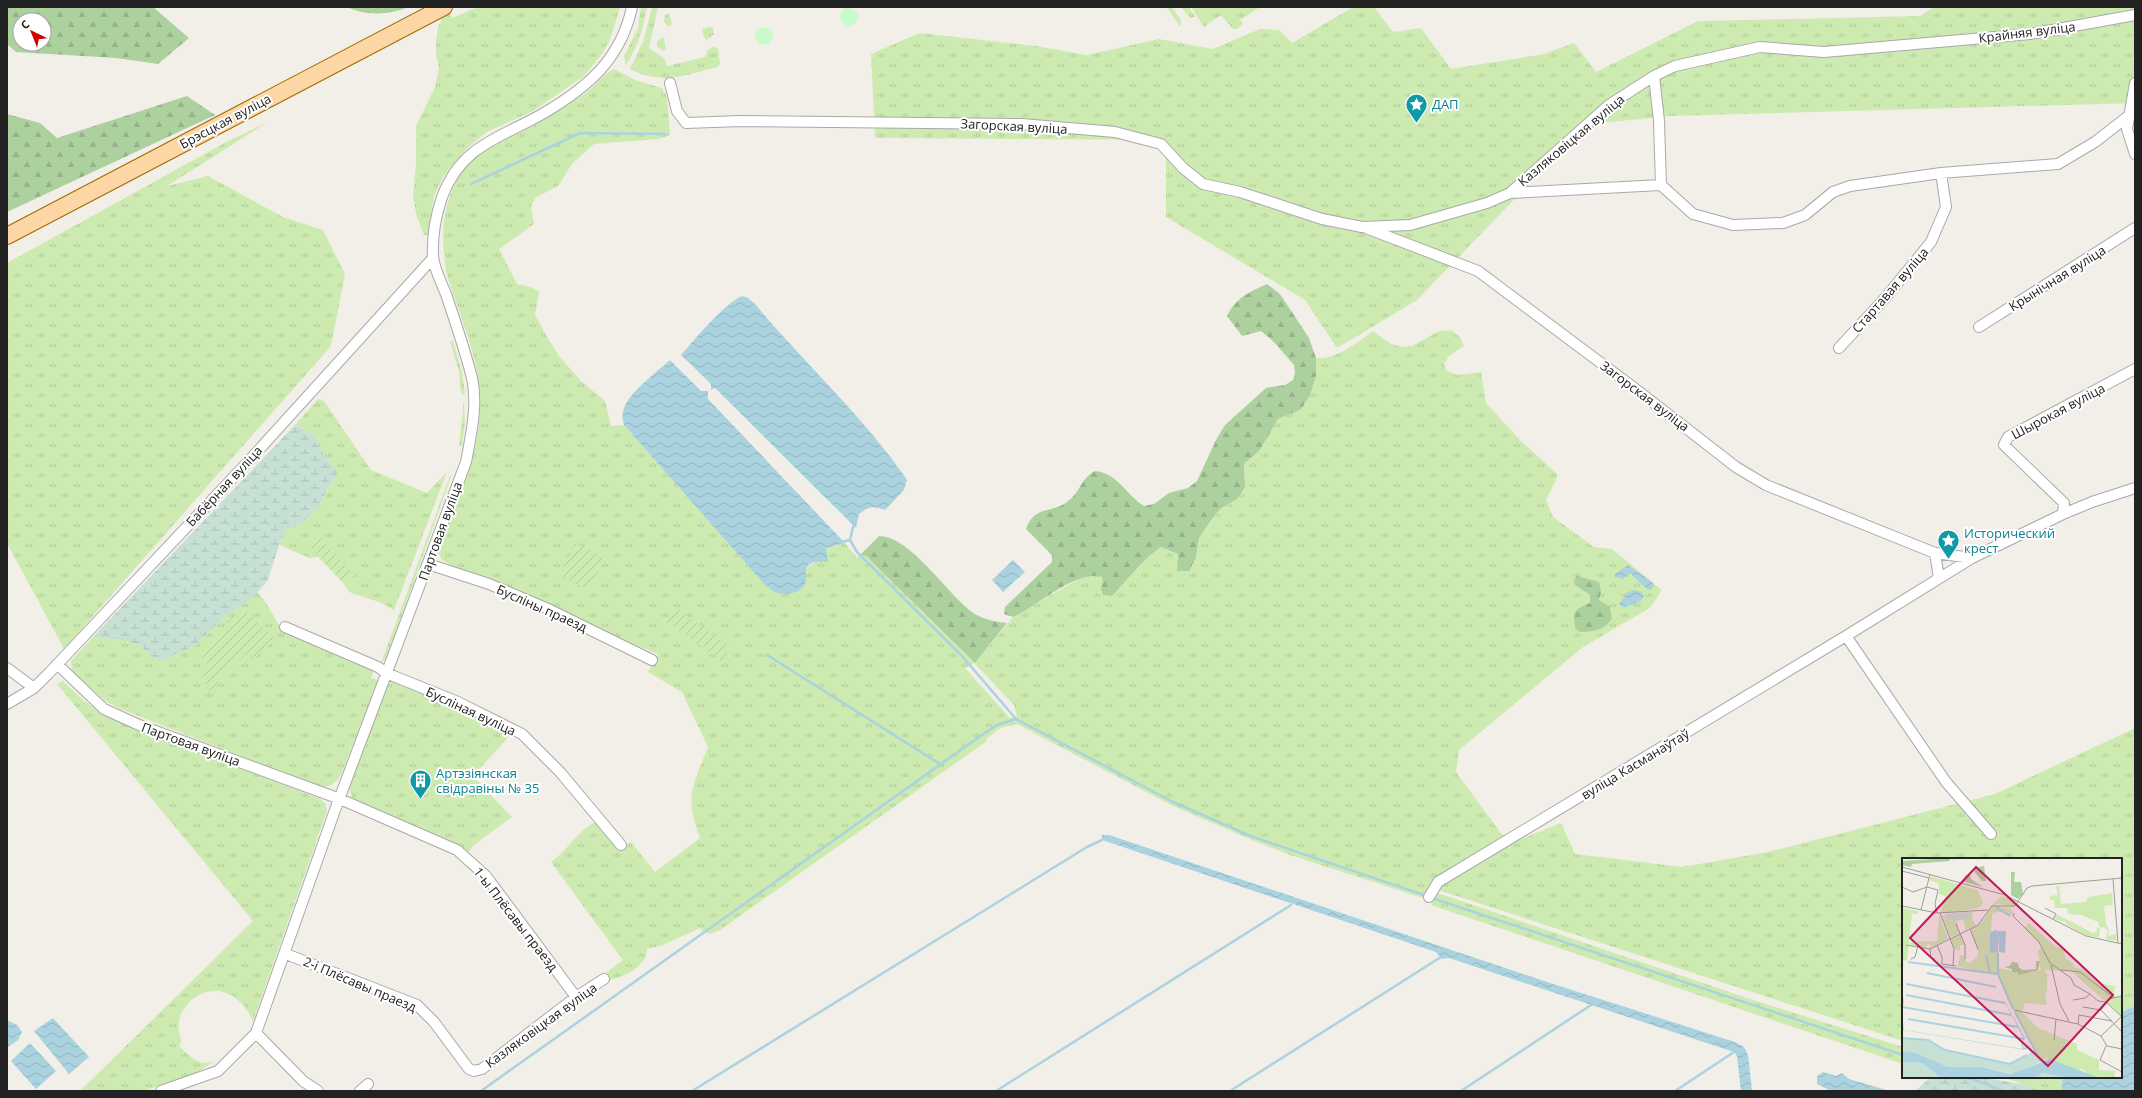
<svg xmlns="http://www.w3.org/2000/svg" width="2142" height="1098" viewBox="0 0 2142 1098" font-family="'Open Sans',sans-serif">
  <defs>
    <pattern id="grass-tufts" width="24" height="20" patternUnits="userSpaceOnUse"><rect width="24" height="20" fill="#cdebb0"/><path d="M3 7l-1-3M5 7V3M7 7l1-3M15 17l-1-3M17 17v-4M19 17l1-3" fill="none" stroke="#b0c997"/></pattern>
    <pattern id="forest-firs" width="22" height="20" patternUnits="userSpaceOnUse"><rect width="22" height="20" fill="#add19e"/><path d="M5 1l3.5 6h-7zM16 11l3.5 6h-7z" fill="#95b388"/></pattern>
    <pattern id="wetland-marsh" width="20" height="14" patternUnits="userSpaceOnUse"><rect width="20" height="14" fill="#c6e0d4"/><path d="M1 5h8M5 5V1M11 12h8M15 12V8" fill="none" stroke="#aac0b6"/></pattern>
    <pattern id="garden-furrows" width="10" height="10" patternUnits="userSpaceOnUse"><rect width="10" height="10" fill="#cdebb0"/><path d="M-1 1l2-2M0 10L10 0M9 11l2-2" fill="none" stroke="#b0c997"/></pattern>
    <pattern id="water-waves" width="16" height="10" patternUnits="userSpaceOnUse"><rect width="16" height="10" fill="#aad3df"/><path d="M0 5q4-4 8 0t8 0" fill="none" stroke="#92b5bf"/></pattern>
  </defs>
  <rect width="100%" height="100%" fill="#f2efe9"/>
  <!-- grass -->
  <path fill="url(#grass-tufts)" fill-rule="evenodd" d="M 478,7 L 620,7 L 610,40 L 602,54 L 584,76 L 533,111 L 487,132 L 468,147 L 443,177 L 434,196 L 428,235 L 424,235 L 416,214 L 413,194 L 416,166 L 416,126 L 435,87 L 439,68 L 436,55 L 436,42 L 438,28 L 443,16 L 449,13 L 452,18 Z
    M 641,7 L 647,7 C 643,28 638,47 626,65 L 624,56 L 638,28 Z
    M 652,7 L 658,7 L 649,48 L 664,58 L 667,66 L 705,57 L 707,51 L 714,46 L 718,49 L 720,64 L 717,67 C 685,75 663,86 630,69 L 644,39 Z
    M 1167,7 L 1172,7 L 1181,20 L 1180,27 Z
    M 1181,7 L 1189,7 L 1195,17 L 1190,18 Z
    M 1191,7 L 1260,7 L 1240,20 L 1243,24 L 1237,29 L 1233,29 L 1221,15 L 1204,27 Z
    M 1353,7 L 1374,7 L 1393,32 L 1421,28 L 1451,69 L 1544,54 L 1574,43 L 1596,72 L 1698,21 L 1920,16 L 1934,7 L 2135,7 L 2135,103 L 1670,116 L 1601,123 L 1566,146 L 1417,300 L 1337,348 L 1305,300 L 1166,217 L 1166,140 L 875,138 L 871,54 L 920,33 L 1036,46 L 1087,55 L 1159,39 L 1213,49 L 1260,29 L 1279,30 L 1292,43 Z
    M 669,14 L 672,24 L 668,27 L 664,21 L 665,15 Z
    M 709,27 L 713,28 L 714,34 L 707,40 L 704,37 L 702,29 Z
    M 662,37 L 664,39 L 666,49 L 663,51 L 657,46 L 657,41 Z
    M 614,69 L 635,80 L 662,88 L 667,97 L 670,135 L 659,139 L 594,144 L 572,164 L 558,186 L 535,198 L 531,207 L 534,224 L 499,249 L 517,284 L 531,287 L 539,292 L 535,315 L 550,342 L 559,356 L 582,382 L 605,401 L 611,426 L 624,425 L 764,584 L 777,593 L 806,582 C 806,567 806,569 816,561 C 820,558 823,552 826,548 L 845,543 L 857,558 L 860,555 L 866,556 L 975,663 L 1013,617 L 1077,580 L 1092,575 L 1101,576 L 1104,581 L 1101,589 L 1112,595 C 1128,579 1142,560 1161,547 L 1178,554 L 1177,560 L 1196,557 L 1199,538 L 1220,509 L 1237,499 L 1245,489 L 1244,464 L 1260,450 L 1278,419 L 1300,410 L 1316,376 L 1316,358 C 1338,359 1355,344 1373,331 L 1391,344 L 1401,347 L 1412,346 L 1439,331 L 1451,330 L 1460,337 L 1464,346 L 1449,356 L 1444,364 L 1447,371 L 1457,375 L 1481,372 L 1486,403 L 1521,441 L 1558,475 L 1546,500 L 1553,517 L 1594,547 L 1612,549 L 1662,590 L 1650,608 L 1583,647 L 1459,750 L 1456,772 L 1509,844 L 1561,823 L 1575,854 L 1682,867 L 1768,852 L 1995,794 L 2135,728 L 2135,1006 L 2121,1012 L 2121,859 L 1903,859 L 1903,1041 L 1438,890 L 1426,899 L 1290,855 L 1252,840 L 1171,805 L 1017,724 L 1000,728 L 986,739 L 987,741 L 720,930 L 710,934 L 702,931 L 700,928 L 663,945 L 647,949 C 647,968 622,977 606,981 L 600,977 L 623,960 L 551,862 C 568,850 577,831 595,822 L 619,851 L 631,842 L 655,872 L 700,838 C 684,797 693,785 708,747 L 682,692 L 648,672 L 658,654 C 607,635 559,610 509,589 C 489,580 462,575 444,561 C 439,557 438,552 439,545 C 457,500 481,453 480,403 C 480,358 460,318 447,275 C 445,269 445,261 444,254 C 440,218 449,178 480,153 C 497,140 520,134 539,123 C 543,120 546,115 550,113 C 562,106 576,101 587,92 C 596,85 604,73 614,69 ZM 974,663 L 1014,705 L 1017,717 L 1010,718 L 965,668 Z
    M 268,122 L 167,186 L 208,176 L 283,217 L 323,230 L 345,274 L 331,346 L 64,649 L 7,543 L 7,263 L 228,141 Z
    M 450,341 L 453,341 L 462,372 L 465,394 L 463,395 L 461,392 L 459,372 Z
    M 318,399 L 324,401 L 371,470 L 427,493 L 447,472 L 394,610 L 382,603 L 349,592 L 344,584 L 354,575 L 308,546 L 319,557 L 310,558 L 279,545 L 286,530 L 304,522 L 320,505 L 326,491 L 338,473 L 321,450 L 314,434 L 295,425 Z
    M 464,400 L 465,424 L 462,445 L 459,446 Z
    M 450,476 L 451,477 L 387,657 L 381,663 Z
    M 257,592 L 264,600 L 282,630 L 374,670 L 371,678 L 378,680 L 341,775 C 336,784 329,787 319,787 L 118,708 L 107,702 L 72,672 L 71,661 L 93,637 L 123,640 L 139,645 L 150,655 L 161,661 L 194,646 L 226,616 Z
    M 394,680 L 461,707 L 510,733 L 505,741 L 473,776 L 512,817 L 474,845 L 468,853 L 451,841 L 353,800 L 349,788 L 387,686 Z
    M 63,681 L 84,701 L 110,718 L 320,799 L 325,803 L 327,811 L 253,1021 C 225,960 163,1005 182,1041 L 179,1046 C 190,1056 198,1067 214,1061 L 197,1073 L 144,1091 L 80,1091 L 253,921 L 57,684 Z
    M 1435,892 L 1750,999 L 1903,1047 L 1903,1064 L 1431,905 Z
    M 2002,1077 L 2063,1077 L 2061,1091 L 2042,1091 Z"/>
  <!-- forest -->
  <path fill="url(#forest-firs)" fill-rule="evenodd" d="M 7,7 L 153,7 L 189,38 L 158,64 L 116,58 L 16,52 L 7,44 ZM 20,20 L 44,20 L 44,44 L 20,44 Z
    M 347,7 L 408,7 C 390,15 365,16 347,7 Z
    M 187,96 L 215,115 L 7,212 L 7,114 L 40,123 L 57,138 Z
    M 1267,284 L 1280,294 L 1309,338 L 1316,358 L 1316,376 L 1310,395 L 1300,410 L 1278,419 L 1260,450 L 1244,464 L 1245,488 L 1237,499 L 1220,509 L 1210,522 L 1199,538 L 1196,557 L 1189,571 L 1177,571 L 1178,554 L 1161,547 C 1142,560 1128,579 1112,596 L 1103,595 L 1101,589 L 1103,580 L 1101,576 C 1072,572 1038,606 1013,617 L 1004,614 L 1005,607 L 1052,562 L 1052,555 L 1026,529 C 1035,505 1050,514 1067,502 C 1081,492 1080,479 1095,471 C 1118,473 1126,495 1144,506 L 1154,504 L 1169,493 L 1188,488 L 1197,481 L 1216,440 L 1225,425 L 1266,388 L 1285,385 L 1293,380 L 1295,374 L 1294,365 L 1273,341 L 1261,331 L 1242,336 L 1227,316 C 1236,298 1249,292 1267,284 Z
    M 879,536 C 911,536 949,597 975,614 C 985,620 997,622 1007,623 L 975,663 L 866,556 L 860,555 Z
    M 1577,576 L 1599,582 L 1601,591 L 1599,600 L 1610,607 L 1612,619 C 1604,630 1593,632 1580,632 L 1575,628 C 1573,609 1574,610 1590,603 L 1590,595 L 1575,585 L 1574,580 Z"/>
  <!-- wetland -->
  <path fill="url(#wetland-marsh)" d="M 295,425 L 314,434 L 321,450 L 338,473 L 326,491 L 320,505 L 304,522 L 286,530 L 279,545 L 268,580 L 253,597 L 226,616 L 194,646 L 161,661 L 150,655 L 139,645 L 123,640 L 93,637 Z
    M 1931,1077 C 1969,1077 2006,1077 2042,1091 L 1915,1091 Z"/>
  <!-- park -->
  <path fill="#c8facc" d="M840 17a9 9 0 1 1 18 0a9 9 0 1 1-18 0Z
    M755 36a9 9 0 1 1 18 0a9 9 0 1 1-18 0Z"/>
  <!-- garden -->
  <path fill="url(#garden-furrows)" d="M 319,536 L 354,575 L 344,584 L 308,546 Z
    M 575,543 L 605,558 L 589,590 L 559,576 Z
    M 676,608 L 731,647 L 722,661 L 666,622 Z
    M 243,609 L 276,639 L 252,660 L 246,654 L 218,681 L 219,683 L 209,692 L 203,674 L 209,666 L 197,653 L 228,627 L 227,622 Z"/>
  <!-- water -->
  <path fill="url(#water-waves)" d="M 742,296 L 748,298 L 755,304 C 804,363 864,417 907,480 L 904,490 L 885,510 C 873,506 869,506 859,514 L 856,528 L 715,388 L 711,390 L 711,384 L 681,355 C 695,339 724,304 742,296 Z
    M 670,360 L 701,391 L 708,391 L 708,399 L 845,543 L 826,548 L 828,562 C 821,562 813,560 808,566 C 804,571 807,576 806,581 C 804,592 787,596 777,593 C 773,592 768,587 764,584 L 624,425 C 623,421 622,416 623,412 C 626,394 656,373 670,360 Z
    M 1013,560 L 1025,572 L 1003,592 L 992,580 Z
    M 1628,565 L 1652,582 L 1654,586 L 1651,590 L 1647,589 L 1630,573 L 1623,579 L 1615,577 L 1615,574 Z
    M 1633,590 L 1642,592 L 1644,596 L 1641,601 L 1623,608 L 1619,604 L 1627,593 Z
    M 1102,835 L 1109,835 L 1547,982 L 1735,1042 L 1744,1047 L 1748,1055 L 1752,1091 L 1741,1091 L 1737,1056 L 1734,1052 L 1449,958 L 1442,959 L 1436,952 L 1102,840 Z
    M 2135,1006 L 2135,1091 L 2061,1091 L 2063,1077 L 2121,1077 L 2121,1012 Z
    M 53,1018 L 89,1057 L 69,1074 L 34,1031 Z
    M 7,1020 L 17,1025 L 22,1032 L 18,1040 L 7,1048 Z
    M 30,1043 L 56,1071 L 36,1089 L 11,1061 Z
    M 1823,1072 L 1836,1076 L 1842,1073 L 1849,1079 L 1890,1091 L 1831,1091 L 1817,1084 L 1817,1076 Z"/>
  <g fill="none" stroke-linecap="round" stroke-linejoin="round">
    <!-- stream -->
    <path stroke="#aad3df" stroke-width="2.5" d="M 471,184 L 580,133 L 665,134
      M 854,523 L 850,540 L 857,552 L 962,656 L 1016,719 L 1173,802 L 1253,837 L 1427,896
      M 841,542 L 850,540
      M 767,655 L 940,764
      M 1432,898 L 1903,1055
      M 1967,1077 L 2003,1091
      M 481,1091 L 979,737 L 997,725 L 1016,719
      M 692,1091 L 1087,847 L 1102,840
      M 996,1091 L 1291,905
      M 1230,1091 L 1441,957
      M 1461,1091 L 1591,1005
      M 1675,1091 L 1734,1052"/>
    <defs>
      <path id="street" d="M 1654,76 L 1659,121 L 1661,185
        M 670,83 L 677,111 L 686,123 L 741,121 L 1022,124 L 1115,132 L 1161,144 L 1183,168 L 1203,184 L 1240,192 L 1322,219 L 1362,227 L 1410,225 L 1487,203 L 1510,193 L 1661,185
        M 2135,83 L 2127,129 L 2135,154
        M 1661,185 L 1693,214 L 1733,225 L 1783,223 L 1805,215 L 1833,192 L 1850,186 L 1941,173
        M 1510,193 L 1609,105 L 1654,76 L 1675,66 L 1760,47 L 1824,52 L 2030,34 L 2135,15
        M 1366,228 L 1478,271 L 1633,387 L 1736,467 L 1766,485 L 1935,553 L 1972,558
        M 1979,327 L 2135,228
        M 1839,348 L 1886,297 L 1931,242 L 1946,207 L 1941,173 L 2058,164 L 2095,142 L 2131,114 L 2135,114
        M 2063,514 L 2064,503 L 2004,445 L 2008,437 L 2135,369
        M 1935,553 L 1939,578
        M 428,564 L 489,584 L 546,608 L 652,660
        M 285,627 L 378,667 L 386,673 L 458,702 L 522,734 L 560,772 L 621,845
        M 1846,636 L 1946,782 L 1991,834
        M 57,664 L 104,709 L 139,725 L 340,799 L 457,850 L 486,876 L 576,997
        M 7,668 L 34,688
        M 7,704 L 34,688 L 49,673 L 246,464 L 433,258
        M 1429,897 L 1438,882 L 1846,636 L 1972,558 L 2063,514 L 2092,502 L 2135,488
        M 286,954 L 417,1005 L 434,1022 L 469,1069 L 474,1071 L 482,1069 L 576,997 L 604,979
        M 256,1033 L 303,1081 L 318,1091
        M 161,1091 L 218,1071 L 256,1033 L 335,810 L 466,462 C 471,435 478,405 472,378 C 465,350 455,321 446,294 C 441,282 434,269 433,256 C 432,237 436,215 442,197 C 462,144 501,138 544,113 C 588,87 621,59 632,7
        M 360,1091 L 368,1084"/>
      <path id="primary" d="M 7,236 L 444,7"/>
    </defs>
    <!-- street casing -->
    <use href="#street" stroke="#a9a9a9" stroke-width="12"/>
    <!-- primary casing -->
    <use href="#primary" stroke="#a06b00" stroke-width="18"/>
    <!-- street -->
    <use href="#street" stroke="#fff" stroke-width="10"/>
    <!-- primary -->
    <use href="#primary" stroke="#fcd6a4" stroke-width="16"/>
  </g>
  <!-- icons -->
  <defs>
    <symbol id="sight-pin" viewBox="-11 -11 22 30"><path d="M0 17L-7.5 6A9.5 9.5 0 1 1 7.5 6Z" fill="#0f9aa8" stroke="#fff"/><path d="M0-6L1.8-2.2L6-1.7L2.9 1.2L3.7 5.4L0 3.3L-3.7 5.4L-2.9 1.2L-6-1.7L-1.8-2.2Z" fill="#fff"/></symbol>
    <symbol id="building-pin" viewBox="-11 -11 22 30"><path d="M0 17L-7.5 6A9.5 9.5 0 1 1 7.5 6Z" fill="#0f9aa8" stroke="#fff"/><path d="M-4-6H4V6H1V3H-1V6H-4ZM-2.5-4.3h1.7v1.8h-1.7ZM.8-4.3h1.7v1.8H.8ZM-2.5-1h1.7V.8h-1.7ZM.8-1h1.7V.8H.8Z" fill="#fff"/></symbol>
  </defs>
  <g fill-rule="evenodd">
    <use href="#sight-pin" x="1404" y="92" width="25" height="34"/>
    <use href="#sight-pin" x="1936" y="528" width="25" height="34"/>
    <use href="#building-pin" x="408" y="768" width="25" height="34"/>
  </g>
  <g text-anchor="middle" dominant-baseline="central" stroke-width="4" stroke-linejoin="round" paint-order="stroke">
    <!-- street labels -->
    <g font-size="13" fill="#222" stroke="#fff">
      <text transform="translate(2027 32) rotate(-7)">Крайняя вуліца</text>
      <text transform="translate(225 121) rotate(-28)">Брэсцкая вуліца</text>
      <text transform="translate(1014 126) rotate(3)">Загорская вуліца</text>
      <text transform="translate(1571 140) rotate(-40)">Казляковіцкая вуліца</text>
      <text transform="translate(2057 278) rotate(-32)">Крынічная вуліца</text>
      <text transform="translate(1890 290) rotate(-49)">Стартавая вуліца</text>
      <text transform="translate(1645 396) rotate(37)">Загорская вуліца</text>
      <text transform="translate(2058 411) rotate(-28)">Шырокая вуліца</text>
      <text transform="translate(224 486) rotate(-47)">Бабёрная вуліца</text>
      <text transform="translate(440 531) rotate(-70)">Партовая вуліца</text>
      <text transform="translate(542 608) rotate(24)">Бусліны праезд</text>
      <text transform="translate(471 711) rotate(25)">Бусліная вуліца</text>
      <text transform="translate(191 744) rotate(20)">Партовая вуліца</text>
      <text transform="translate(1635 764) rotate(-31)">вуліца Касманаўтаў</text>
      <text transform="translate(516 919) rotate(52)">1-ы Плёсавы праезд</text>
      <text transform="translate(360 984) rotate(23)">2-і Плёсавы праезд</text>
      <text transform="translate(541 1025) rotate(-36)">Казляковіцкая вуліца</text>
    </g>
    <!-- culture labels -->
    <g font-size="13" fill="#0d838f" stroke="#fff" text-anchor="start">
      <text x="1432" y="104">ДАП</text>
      <text x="1964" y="533">Исторический<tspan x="1964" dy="15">крест</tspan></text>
      <text x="436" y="773">Артэзіянская<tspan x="436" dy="15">свідравіны № 35</tspan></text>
    </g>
  </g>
  <!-- overview -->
  <g transform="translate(1902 858)">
    <rect width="220" height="220" fill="#f2efe9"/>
    <path d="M 29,18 L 75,32 L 81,43 L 80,47 L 74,51 L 39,55 L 43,38 L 37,36 L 37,26 L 27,22 ZM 154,28 L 157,28 L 159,46 L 184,44 L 186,39 L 210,35 L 211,47 L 202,48 L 204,67 L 206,69 L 207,78 L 214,76 L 215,83 L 204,81 L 206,73 L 202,69 L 198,70 L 196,64 L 179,57 L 166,56 L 165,50 L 153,50 L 152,42 L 148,42 L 148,38 L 156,37 ZM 99,38 L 115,43 L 112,48 L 95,46 L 87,50 ZM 91,48 L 109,50 L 111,54 L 109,58 L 103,54 L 96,54 L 91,55 L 90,58 L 88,92 L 96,95 L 97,110 L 119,115 L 139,112 L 136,93 L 140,88 L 122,70 L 127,65 L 154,89 L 162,91 L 163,100 L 172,106 L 172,109 L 182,112 L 196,125 L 213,128 L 212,138 L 220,139 L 220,158 L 169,113 L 142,112 L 147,118 L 145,119 L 145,133 L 143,135 L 145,147 L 123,145 L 120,154 L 136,170 L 175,186 L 175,192 L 197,202 L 197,212 L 214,213 L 212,219 L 215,220 L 189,218 L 180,211 L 171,211 L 145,200 L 140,203 L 105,141 L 96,117 L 54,108 L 56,108 L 58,97 L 62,97 L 64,104 L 68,105 L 75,99 L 76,94 L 69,71 L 80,64 ZM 0,50 L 16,53 L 16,56 L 10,56 L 5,103 L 1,102 ZM 67,54 L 71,54 L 70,61 L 74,67 L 63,72 L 62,63 L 59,61 L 67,60 ZM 39,56 L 48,62 L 55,63 L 58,75 L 48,79 ZM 154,56 L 191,75 L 195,74 L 194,69 L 198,71 L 197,79 L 185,78 L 164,66 L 164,64 L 152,61 ZM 37,57 L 46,81 L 29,90 L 27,85 L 22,90 L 8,87 L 8,84 L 35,83 ZM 58,76 L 63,87 L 58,87 L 58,92 L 53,92 L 49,81 Z" fill="#cdebb0"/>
    <path d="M 47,0 L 48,3 L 10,6 L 9,9 L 0,7 L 0,3 ZM 82,8 L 84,23 L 80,23 L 72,13 L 73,10 ZM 109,14 L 113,14 L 112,24 L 119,24 L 121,36 L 116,41 L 109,37 ZM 64,17 L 68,17 L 69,21 L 81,29 L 60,23 ZM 134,103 L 138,103 L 136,112 L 116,117 L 116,114 L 110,114 L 110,111 L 102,109 L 108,108 L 110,104 L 116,105 L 117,110 L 121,112 L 134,111 Z" fill="#add19e"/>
    <path d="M 67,54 L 67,60 L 54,63 L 45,61 L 42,56 ZM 0,180 L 26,183 L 41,192 L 107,206 L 131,194 L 140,203 L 112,216 L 80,209 L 46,209 L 14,195 L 0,193 ZM 0,204 L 20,205 L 39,220 L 0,220 ZM 142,215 L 148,216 L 166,220 L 132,220 Z" fill="#c6e0d4"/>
    <path d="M 95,72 L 96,77 L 96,73 L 104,73 L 103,95 L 97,94 L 96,77 L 96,95 L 88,94 L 88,74 ZM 95,129 L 123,180 L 120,185 L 122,190 L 126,187 L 130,192 L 129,196 L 124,198 L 129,195 L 127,190 L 122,192 L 117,191 L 0,172 L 0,158 L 2,172 L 121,191 L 119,186 L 122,181 ZM 0,193 L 14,195 L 46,209 L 80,209 L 109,216 L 148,201 L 198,220 L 166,220 L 142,215 L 132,220 L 39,220 L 20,205 L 0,204 Z" fill="#aad3df"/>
    <path fill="none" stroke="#aad3df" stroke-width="2" d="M 94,49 L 108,58M 96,95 L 96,116 L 111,151M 84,97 L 88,114M 6,104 L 95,116M 25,115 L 94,129M 4,126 L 103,145M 4,137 L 109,157M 1,141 L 0,149 L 116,169M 113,154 L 139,204M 6,161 L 122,181M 0,180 L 26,182 L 43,192 L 108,206 L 125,197M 0,199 L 19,202 L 51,218 L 81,215 L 97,220M 122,220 L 142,211 L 183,220"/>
    <path fill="none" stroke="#9f9d99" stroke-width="1" d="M 0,9 L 103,37 L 184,78 L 220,86M 0,13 L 27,20M 211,21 L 216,85M 0,29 L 11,34 L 25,29 L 36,32 L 33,46 L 35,55M 0,48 L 35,55 L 86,52M 143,50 L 154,56 L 151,61M 19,52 L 28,16M 38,55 L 52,91 L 51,108M 112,55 L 111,58 L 137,84 L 148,105 L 169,120M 54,66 L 63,87 L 63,101M 68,71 L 76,91M 4,87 L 28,91 L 76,67 L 90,48 L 113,48 L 125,30 L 130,28 L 220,20M 35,87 L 40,99 L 40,106 L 54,108M 28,91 L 29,100 L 33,101M 9,101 L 13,99 L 16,88M 149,107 L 158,146 L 167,163M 159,112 L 178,114 L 212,140M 169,120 L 172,127 L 188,136M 171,142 L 183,140 L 188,136 L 196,143 L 204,144 L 220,159M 181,149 L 199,152 L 220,174M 112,152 L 176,166 L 199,178 L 205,188 L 220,191M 199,152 L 207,141 L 220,138M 176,166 L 177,157 L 210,163M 199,178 L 220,158M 152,182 L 154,161M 204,188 L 198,202 L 220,214"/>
    <path fill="#c2185b" fill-opacity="0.15" stroke="#c2185b" stroke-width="2" d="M 74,9 L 211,137 L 146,208 L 8,80 Z"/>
    <rect width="220" height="220" fill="none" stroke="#222" stroke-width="2"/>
  </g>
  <!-- border -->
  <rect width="2142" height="1098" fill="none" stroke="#222222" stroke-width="16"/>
  <!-- north arrow -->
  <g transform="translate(32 32) rotate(317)"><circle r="19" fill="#ffffff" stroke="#a7a7a7"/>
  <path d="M0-3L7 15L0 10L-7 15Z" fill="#d40000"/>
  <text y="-6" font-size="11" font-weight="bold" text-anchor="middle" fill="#222222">С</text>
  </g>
</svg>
